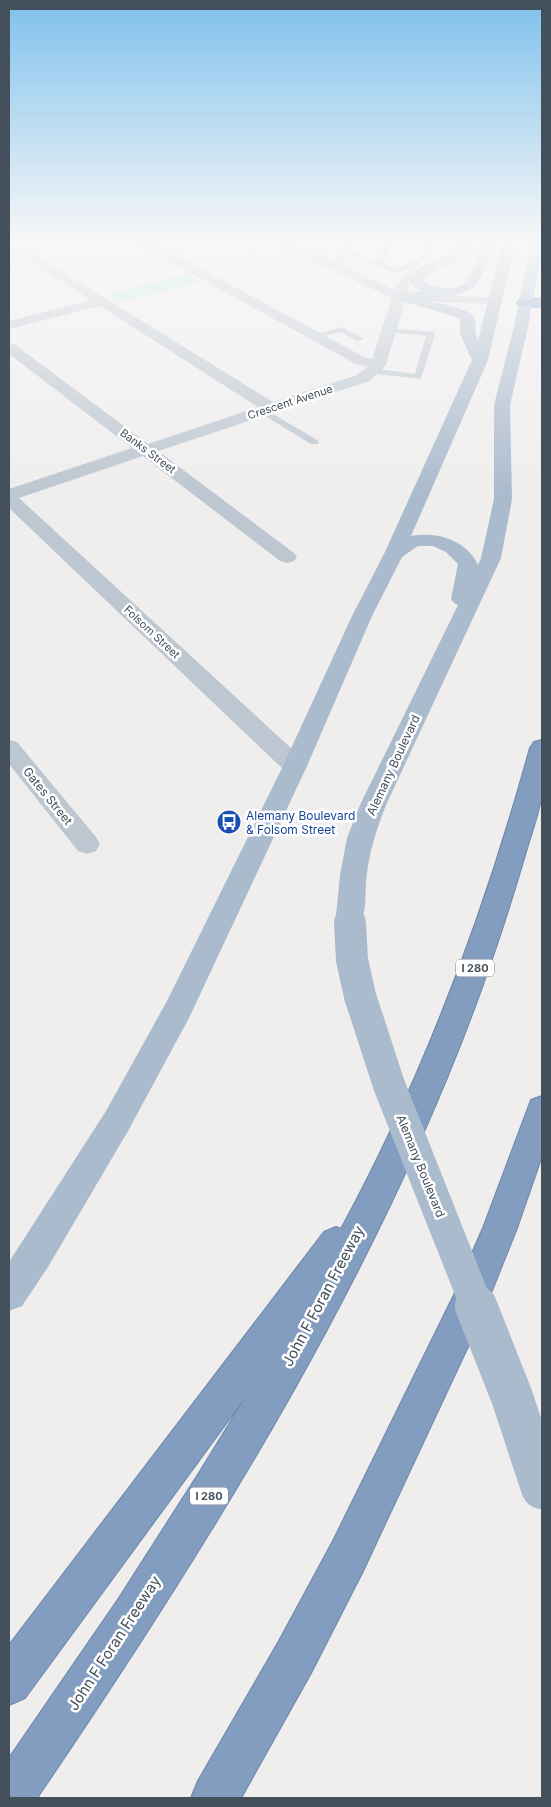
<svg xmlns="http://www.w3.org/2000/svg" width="551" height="1807" viewBox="0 0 551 1807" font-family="Inter,sans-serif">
  <rect width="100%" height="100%" fill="#f0eded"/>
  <!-- commercial -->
  <path fill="#fdf7e5" d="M 354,239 L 457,239 L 448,253 L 398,268 L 358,250 L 352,244 Z"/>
  <!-- green -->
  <path fill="#b8f1d1" d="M 9,254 L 31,269 L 9,274 Z
    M 186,274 L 201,282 L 118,303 L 106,295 Z"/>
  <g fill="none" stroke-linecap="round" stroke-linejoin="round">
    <defs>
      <path id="motorway" d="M 524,299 L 542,299 L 542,307 L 519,306 L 517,303 L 519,300 Z
        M 542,740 C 543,757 544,776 542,793 C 540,810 533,828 528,845 C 517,883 505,921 492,959 C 390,1256 213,1539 37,1798 L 9,1798 L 9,1758 L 119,1598 L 199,1473 L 247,1395 L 25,1698 L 9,1705 L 9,1645 L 324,1232 L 336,1227 L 341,1229 C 424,1076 484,915 530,748 L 534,742 Z
        M 542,1096 L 542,1156 L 517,1228 L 479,1323 L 363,1571 L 311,1673 L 241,1798 L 191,1798 L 198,1781 L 279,1641 L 333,1541 L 453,1297 L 483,1228 L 531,1100 Z"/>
    </defs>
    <!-- motorway casing -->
    <use href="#motorway" stroke="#6d88ab" stroke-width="2"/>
    <!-- service -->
    <path fill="#bdc7d1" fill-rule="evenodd" d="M 349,239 L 355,239 L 350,250 L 378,261 L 386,239 L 392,239 L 384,264 L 395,268 C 416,261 422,261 429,239 L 435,239 L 430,255 L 417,266 L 395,273 L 348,254 L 341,270 L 335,270 L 334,268 Z
      M 342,327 L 364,339 L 357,341 L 341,332 L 316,338 L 312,336 Z
      M 385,328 L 434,332 L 435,334 L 421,379 L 368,373 L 368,369 L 371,368 L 415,374 L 426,336 L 388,332 L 384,330 Z
      M 263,408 L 317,440 L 319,442 L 317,444 L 311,444 L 260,413 L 259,411 Z"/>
    <!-- minor -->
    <path fill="#bdc7d1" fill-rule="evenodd" d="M 9,239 L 273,402 L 357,375 L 367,367 L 354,363 L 134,242 L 132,239 L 146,239 L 364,357 L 372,359 L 392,298 L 272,242 L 270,239 L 285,239 L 395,290 C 404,260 445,271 461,239 L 473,239 C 462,265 438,268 415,280 L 410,283 L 408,292 L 495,298 L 502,302 L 500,305 L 405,300 L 386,365 L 369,381 L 158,451 L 294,553 L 297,557 L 294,561 L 287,563 L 280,561 L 143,456 L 19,498 L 304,760 L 307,766 L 304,772 L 295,774 L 286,772 L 9,508 L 9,489 L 132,448 L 9,354 L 9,343 L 14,344 L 148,444 L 258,407 L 100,306 L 9,329 L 9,321 L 91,300 L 9,248 Z
      M 9,740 L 17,742 L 96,837 L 100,844 L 96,851 L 87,854 L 78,851 L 9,764 Z"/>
    <!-- primary -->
    <path fill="#abbbce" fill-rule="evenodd" d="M 482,239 L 494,239 C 477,292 481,293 422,299 C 432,303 471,308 474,317 C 477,325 473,332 478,340 L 504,239 L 516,239 L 488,360 L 411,536 C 437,531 467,540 478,565 L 481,558 L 494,499 L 494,405 L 514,327 L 532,239 L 542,239 L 542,250 L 528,327 L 510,405 L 512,499 L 501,558 L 386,805 C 377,828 370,849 367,873 C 364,890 368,909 360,924 L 350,927 L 340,924 L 336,916 L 340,875 L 347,838 L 360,805 L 458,605 L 454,603 L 451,599 L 458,564 L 446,552 L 433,546 L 418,546 L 402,557 L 372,616 L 307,766 L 189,1018 L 128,1131 L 48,1267 L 22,1306 L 9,1311 L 9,1262 L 106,1111 L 167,1001 L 283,766 L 352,616 L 384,554 L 472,360 L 460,334 L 460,319 C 438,310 415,306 393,298 L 391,295 L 398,291 L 410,295 L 421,291 L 412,286 L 409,277 L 426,264 L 431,263 L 438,267 L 423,278 L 423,281 C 435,288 457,294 467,280 C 475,269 477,252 482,239 Z"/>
    <!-- motorway -->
    <use href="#motorway" fill="#829dc0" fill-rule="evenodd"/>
    <!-- primary-bridge-far2 -->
    <path stroke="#abbbce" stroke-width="24" d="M 350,916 L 350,925"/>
    <!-- primary-bridge-far1 -->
    <path stroke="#abbbce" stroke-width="32" d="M 350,923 L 352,960 L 360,996 L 389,1085 L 477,1307"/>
    <!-- primary-bridge -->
    <path stroke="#abbbce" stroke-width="42" d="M 476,1306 L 512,1397 L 542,1488"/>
  </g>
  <!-- sky -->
  <linearGradient id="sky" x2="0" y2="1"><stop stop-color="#7fc1ec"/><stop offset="0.49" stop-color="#f8f7f7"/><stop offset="1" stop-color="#f8f7f7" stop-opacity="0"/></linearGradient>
  <rect width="551" height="492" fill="url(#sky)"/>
  <!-- icons -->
  <defs>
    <symbol id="bus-disc" viewBox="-11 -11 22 22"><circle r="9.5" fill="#1a4fb4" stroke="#fff"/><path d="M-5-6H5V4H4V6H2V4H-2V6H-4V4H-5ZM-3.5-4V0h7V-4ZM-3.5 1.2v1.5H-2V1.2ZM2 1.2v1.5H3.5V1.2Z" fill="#fff"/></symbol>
  </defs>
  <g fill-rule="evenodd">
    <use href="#bus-disc" x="215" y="808" width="28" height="28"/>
  </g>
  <g text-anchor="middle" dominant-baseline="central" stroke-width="5" stroke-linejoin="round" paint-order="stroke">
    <!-- far-street labels -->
    <g font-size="11" fill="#44505c" stroke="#fff">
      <text transform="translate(290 402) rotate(-18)">Crescent Avenue</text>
      <text transform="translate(148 451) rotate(37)">Banks Street</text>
      <text transform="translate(152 632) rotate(43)">Folsom Street</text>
    </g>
    <!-- shield labels -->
    <g fill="#fff" stroke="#7c848d" stroke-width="1">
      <rect x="456" y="959.5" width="38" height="17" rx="4"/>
      <rect x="190" y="1487.5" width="38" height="17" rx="4"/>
    </g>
    <g font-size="11" font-weight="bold" fill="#44505c">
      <text x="475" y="968">I 280</text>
      <text x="209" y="1496">I 280</text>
    </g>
    <!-- street labels -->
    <g font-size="12" fill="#44505c" stroke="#fff">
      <text transform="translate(393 765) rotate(-65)">Alemany Boulevard</text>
      <text transform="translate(48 796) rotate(51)">Gates Street</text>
      <text transform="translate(421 1166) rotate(68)">Alemany Boulevard</text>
    </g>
    <!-- transit labels -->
    <g font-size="12" fill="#164399" stroke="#fff" text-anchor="start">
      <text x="246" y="815">Alemany Boulevard<tspan x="246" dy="14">&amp; Folsom Street</tspan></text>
    </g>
    <!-- near-street labels -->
    <g font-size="15" fill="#44505c" stroke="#fff">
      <text transform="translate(323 1296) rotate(-62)">John F Foran Freeway</text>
      <text transform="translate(114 1643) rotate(-57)">John F Foran Freeway</text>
    </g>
  </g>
  <!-- border -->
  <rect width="551" height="1807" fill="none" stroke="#44505c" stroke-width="20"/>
</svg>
